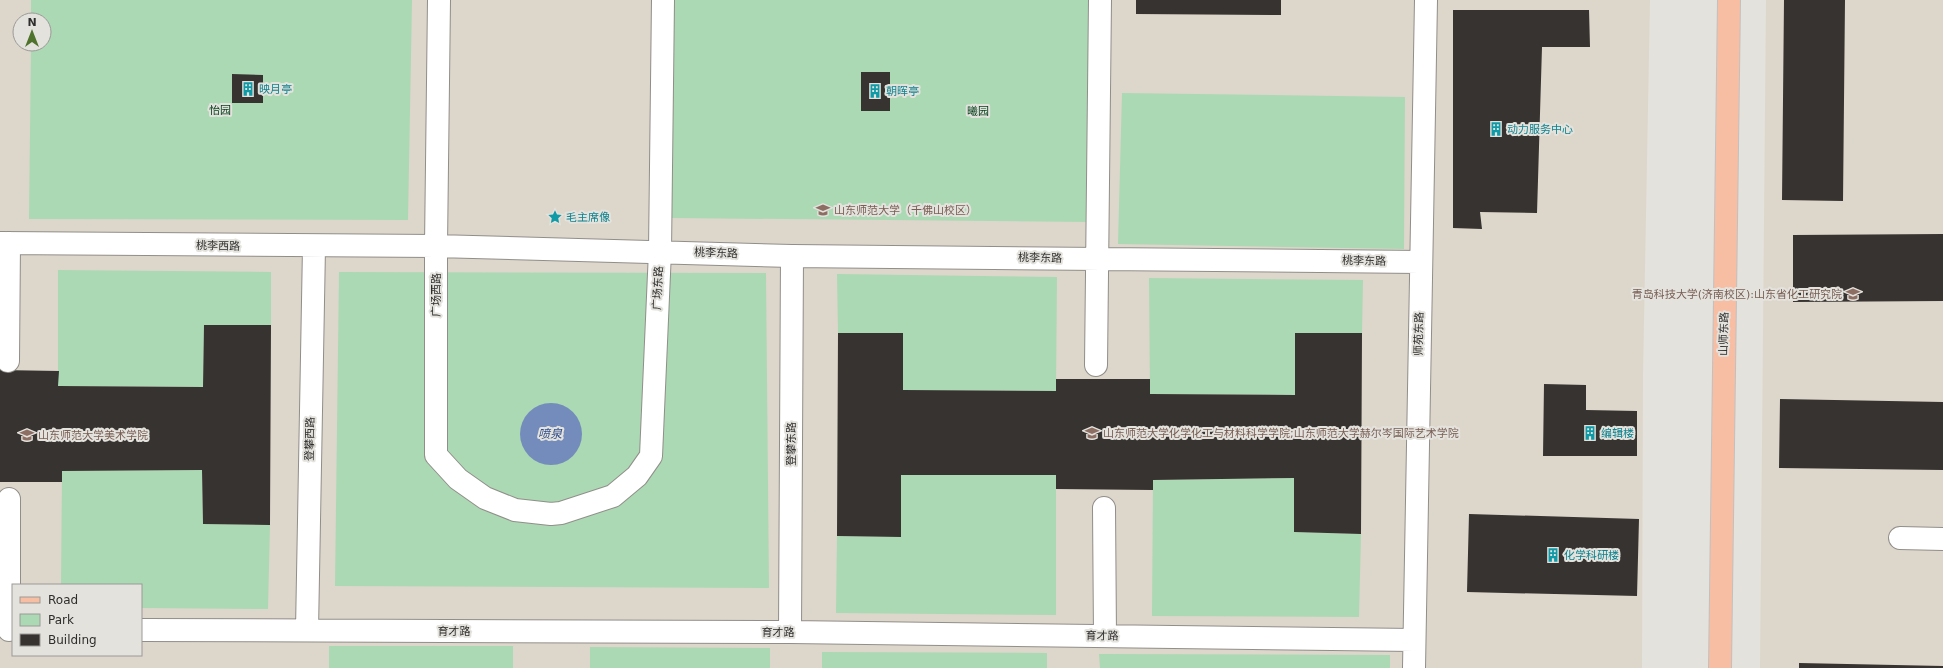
<svg xmlns="http://www.w3.org/2000/svg" width="1943" height="668" viewBox="0 0 1943 668" font-family="'DejaVu Sans','Noto Sans SC',sans-serif">
  <rect width="100%" height="100%" fill="#e4e2dd"/>
  <!-- built -->
  <path fill="#ddd6cb" fill-rule="evenodd" d="M 0,0 L 1650,0 L 1643,375 L 1642,668 L 0,668 ZM 20,20 L 44,20 L 44,44 L 20,44 ZM 13,585 L 141,585 L 141,655 L 13,655 Z
    M 1766,0 L 1943,0 L 1943,668 L 1760,668 Z"/>
  <!-- green -->
  <path fill="#abd9b4" d="M 31,0 L 412,0 L 408,220 L 29,219 L 31,44 L 44,44 L 44,20 L 31,20 Z
    M 673,0 L 1088,0 L 1090,222 L 671,218 Z
    M 1122,93 L 1405,97 L 1404,249 L 1118,244 Z
    M 58,270 L 271,272 L 271,325 L 204,325 L 203,387 L 58,386 Z
    M 339,272 L 766,273 L 769,588 L 335,586 Z
    M 837,274 L 1057,277 L 1056,391 L 903,390 L 903,333 L 838,333 Z
    M 1149,278 L 1363,280 L 1362,333 L 1295,333 L 1295,395 L 1150,394 Z
    M 202,470 L 203,524 L 270,525 L 268,609 L 141,608 L 141,585 L 61,585 L 62,471 Z
    M 901,475 L 1056,475 L 1056,615 L 836,613 L 837,536 L 901,537 Z
    M 1294,478 L 1294,532 L 1361,534 L 1359,617 L 1152,616 L 1153,480 Z
    M 329,646 L 513,646 L 513,668 L 329,668 Z
    M 590,647 L 770,648 L 770,668 L 590,668 Z
    M 822,652 L 1047,653 L 1047,668 L 822,668 Z
    M 1099,654 L 1390,655 L 1390,668 L 1100,668 Z"/>
  <!-- water -->
  <path fill="#748cbc" d="M520 434a31 31 0 1 1 62 0a31 31 0 1 1-62 0Z"/>
  <!-- building -->
  <path fill="#363330" d="M 1136,0 L 1281,0 L 1281,15 L 1136,14 Z
    M 1784,0 L 1845,0 L 1843,201 L 1782,200 Z
    M 1453,10 L 1589,10 L 1590,47 L 1542,47 L 1537,213 L 1480,212 L 1482,229 L 1453,228 Z
    M 861,72 L 890,72 L 890,111 L 861,111 Z
    M 232,74 L 263,75 L 263,103 L 232,103 Z
    M 1943,234 L 1943,301 L 1793,302 L 1793,235 Z
    M 204,325 L 271,325 L 270,525 L 203,524 L 202,470 L 62,471 L 62,482 L 0,482 L 0,370 L 59,371 L 58,386 L 203,387 Z
    M 838,333 L 903,333 L 903,390 L 1056,391 L 1056,379 L 1150,379 L 1150,394 L 1295,395 L 1295,333 L 1362,333 L 1361,534 L 1294,532 L 1294,478 L 1153,480 L 1153,490 L 1056,489 L 1056,475 L 901,475 L 901,537 L 837,536 Z
    M 1544,384 L 1586,385 L 1586,410 L 1637,411 L 1637,456 L 1543,456 Z
    M 1780,399 L 1943,402 L 1943,470 L 1779,468 Z
    M 1469,514 L 1639,519 L 1637,596 L 1467,592 Z
    M 1799,663 L 1943,666 L 1943,668 L 1799,668 Z"/>
  <g fill="none" stroke-linecap="round" stroke-linejoin="round">
    <defs>
      <path id="minor" d="M 439,0 L 436,246 L 436,455 L 458,479 L 485,498 L 515,510 L 551,514 L 561,513 L 613,496 L 637,476 L 651,456 L 660,251 L 663,0
        M 0,243 L 436,246 L 792,256 L 1420,262
        M 8,361 L 9,243
        M 1096,365 L 1100,0
        M 9,499 L 9,630
        M 1104,508 L 1105,636
        M 1900,538 L 1943,539
        M 141,630 L 790,632 L 1414,640
        M 307,630 L 314,247
        M 790,632 L 792,256
        M 1414,668 L 1426,0"/>
      <path id="major" d="M 1720,668 L 1729,0"/>
    </defs>
    <!-- minor casing -->
    <use href="#minor" stroke="#918e8a" stroke-width="24"/>
    <!-- major casing -->
    <use href="#major" stroke="#c1c0c0" stroke-width="24"/>
    <!-- minor -->
    <use href="#minor" stroke="#fff" stroke-width="22"/>
    <!-- major -->
    <use href="#major" stroke="#f7bea3" stroke-width="22"/>
  </g>
  <!-- icons -->
  <defs>
    <symbol id="building-bare" viewBox="-9 -9 18 18"><path d="M-4-6H4V6H1V3H-1V6H-4ZM-2.5-4.3h1.7v1.8h-1.7ZM.8-4.3h1.7v1.8H.8ZM-2.5-1h1.7V.8h-1.7ZM.8-1h1.7V.8H.8Z" fill="#0f9aa8" stroke="#e4e2dd" stroke-width="2.5" paint-order="stroke"/></symbol>
    <symbol id="university-bare" viewBox="-9 -9 18 18"><path d="M0-5L7-2L0 1L-7-2ZM-4 1L0 2.5L4 1V4Q0 6-4 4Z" fill="#8d6e63" stroke="#e4e2dd" stroke-width="2.5" paint-order="stroke"/></symbol>
    <symbol id="sight-bare" viewBox="-9 -9 18 18"><path d="M0-6L1.8-2.2L6-1.7L2.9 1.2L3.7 5.4L0 3.3L-3.7 5.4L-2.9 1.2L-6-1.7L-1.8-2.2Z" fill="#0f9aa8" stroke="#e4e2dd" stroke-width="2.5" paint-order="stroke"/></symbol>
  </defs>
  <g fill-rule="evenodd">
    <use href="#building-bare" x="238" y="79" width="20" height="20"/>
    <use href="#building-bare" x="865" y="81" width="20" height="20"/>
    <use href="#building-bare" x="1486" y="119" width="20" height="20"/>
    <use href="#university-bare" x="813" y="200" width="20" height="20"/>
    <use href="#sight-bare" x="545" y="207" width="20" height="20"/>
    <use href="#university-bare" x="1843" y="284" width="20" height="20"/>
    <use href="#university-bare" x="1082" y="423" width="20" height="20"/>
    <use href="#building-bare" x="1580" y="423" width="20" height="20"/>
    <use href="#university-bare" x="17" y="425" width="20" height="20"/>
    <use href="#building-bare" x="1543" y="545" width="20" height="20"/>
  </g>
  <g text-anchor="middle" dominant-baseline="central" stroke-width="4" stroke-linejoin="round" paint-order="stroke">
    <!-- culture labels -->
    <g font-size="11" fill="#0d838f" stroke="#e4e2dd" text-anchor="start">
      <text x="259" y="89">映月亭</text>
      <text x="886" y="91">朝晖亭</text>
      <text x="1507" y="129">动力服务中心</text>
      <text x="566" y="217">毛主席像</text>
      <text x="1601" y="433">编辑楼</text>
      <text x="1564" y="555">化学科研楼</text>
    </g>
    <!-- park labels -->
    <g font-size="11" fill="#04411c" stroke="#e4e2dd">
      <text x="220" y="110">怡园</text>
      <text x="978" y="111">曦园</text>
    </g>
    <!-- education labels -->
    <g font-size="11" fill="#785e54" stroke="#e4e2dd" text-anchor="start">
      <text x="834" y="210">山东师范大学（千佛山校区）</text>
      <text x="1842" y="294" text-anchor="end">青岛科技大学(济南校区):山东省化工研究院</text>
      <text x="1103" y="433">山东师范大学化学化工与材料科学学院;山东师范大学赫尔岑国际艺术学院</text>
      <text x="38" y="435">山东师范大学美术学院</text>
    </g>
    <!-- street labels -->
    <g font-size="11" fill="#2f2e2d" stroke="#e4e2dd">
      <text transform="translate(218 246) rotate(1)">桃李西路</text>
      <text transform="translate(716 253) rotate(2)">桃李东路</text>
      <text transform="translate(1040 258) rotate(1)">桃李东路</text>
      <text transform="translate(1364 261) rotate(1)">桃李东路</text>
      <text transform="translate(658 288) rotate(-87)">广场东路</text>
      <text transform="translate(436 295) rotate(-90)">广场西路</text>
      <text transform="translate(1419 334) rotate(-89)">师苑东路</text>
      <text transform="translate(1724 334) rotate(-89)">山师东路</text>
      <text transform="translate(310 439) rotate(-89)">登攀西路</text>
      <text transform="translate(791 444) rotate(-90)">登攀东路</text>
      <text x="454" y="631">育才路</text>
      <text x="778" y="632">育才路</text>
      <text transform="translate(1102 636) rotate(1)">育才路</text>
    </g>
    <!-- water labels -->
    <g font-size="12" font-style="italic" fill="#314f8d" stroke="#e4e2dd">
      <text x="550" y="434">喷泉</text>
    </g>
  </g>
  <!-- legend -->
  <rect x="12" y="584" width="130" height="72" fill="#e4e2dd" stroke="#9c9a97"/>
  <rect x="20" y="597" width="20" height="6" fill="#f7bea3" stroke="#9c9a97"/>
  <text x="48" y="604" font-size="12" fill="#2f2e2d">Road</text>
  <rect x="20" y="614" width="20" height="12" fill="#abd9b4" stroke="#9c9a97"/>
  <text x="48" y="624" font-size="12" fill="#2f2e2d">Park</text>
  <rect x="20" y="634" width="20" height="12" fill="#363330" stroke="#9c9a97"/>
  <text x="48" y="644" font-size="12" fill="#2f2e2d">Building</text>
  <!-- north arrow -->
  <g transform="translate(32 32)"><circle r="19" fill="#e4e2dd" stroke="#9c9a97"/>
  <path d="M0-3L7 15L0 10L-7 15Z" fill="#4f732c"/>
  <text y="-6" font-size="11" font-weight="bold" text-anchor="middle" fill="#2f2e2d">N</text>
  </g>
</svg>
